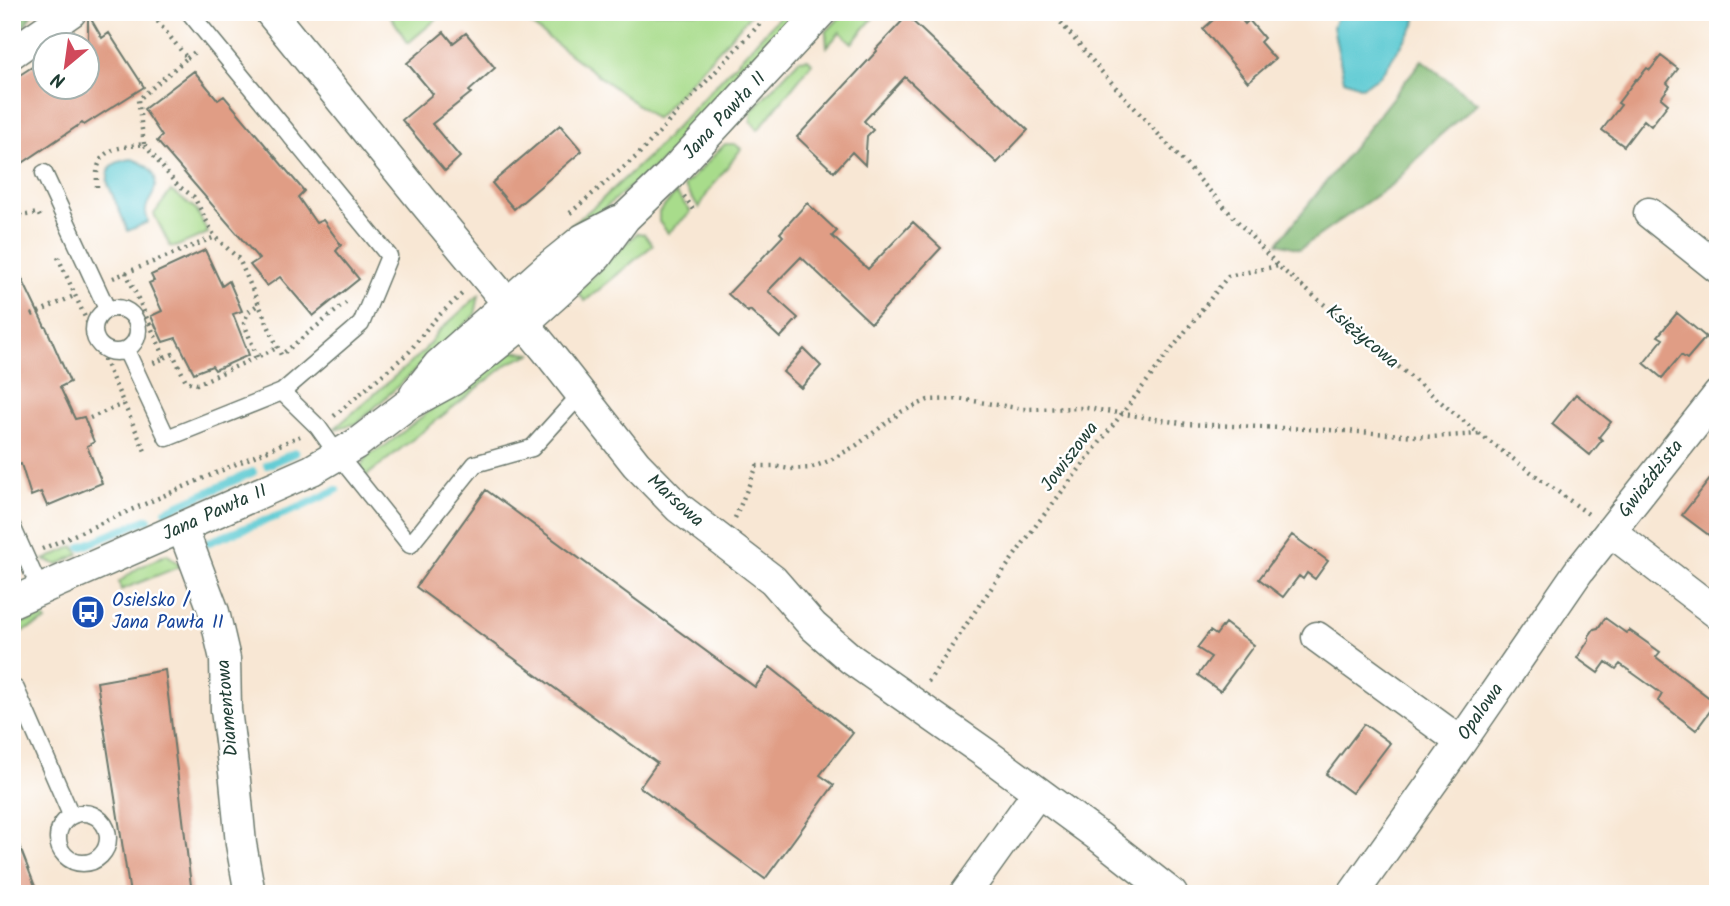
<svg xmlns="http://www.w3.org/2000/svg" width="1730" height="906" viewBox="0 0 1730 906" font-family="Kalam,sans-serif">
  <rect width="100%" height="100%" fill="#fff"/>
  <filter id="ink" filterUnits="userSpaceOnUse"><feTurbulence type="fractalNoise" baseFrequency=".0143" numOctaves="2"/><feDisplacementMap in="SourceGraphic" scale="14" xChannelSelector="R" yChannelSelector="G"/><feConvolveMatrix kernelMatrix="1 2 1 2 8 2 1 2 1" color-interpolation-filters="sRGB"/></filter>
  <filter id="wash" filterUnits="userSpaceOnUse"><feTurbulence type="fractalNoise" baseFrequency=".00686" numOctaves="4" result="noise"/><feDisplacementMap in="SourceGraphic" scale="28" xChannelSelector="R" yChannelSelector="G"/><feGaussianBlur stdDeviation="1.57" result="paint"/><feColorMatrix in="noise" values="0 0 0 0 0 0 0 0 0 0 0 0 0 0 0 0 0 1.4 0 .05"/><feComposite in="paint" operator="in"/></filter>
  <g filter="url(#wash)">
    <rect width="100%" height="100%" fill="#f8e7d4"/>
    <!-- green -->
    <path fill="#a8dc8b" stroke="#648c60" stroke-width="2" d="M 388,12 L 445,12 L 408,43 Z
      M 514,12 L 753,12 L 656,119 Z
      M 784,12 L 800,12 L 660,163 L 546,255 L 541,250 L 597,204 L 649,156 Z
      M 845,12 L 878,12 L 852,43 L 840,32 L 827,47 L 826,32 Z
      M 808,59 L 812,63 L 758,130 L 751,121 L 751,111 L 799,60 Z
      M 725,144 L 735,144 L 741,149 L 708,192 L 699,208 L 684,186 Z
      M 171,191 L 196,209 L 208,233 L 175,247 L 170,246 L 154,214 Z
      M 676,193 L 691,212 L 668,233 L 659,222 L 659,212 Z
      M 637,233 L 644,234 L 653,245 L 585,301 L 577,292 Z
      M 479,295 L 475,315 L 358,423 L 334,429 L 423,352 L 437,333 Z
      M 507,350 L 531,354 L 509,363 L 365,477 L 360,468 L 368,455 L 385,446 Z
      M 74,546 L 79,554 L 58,565 L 44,560 Z
      M 167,554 L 181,566 L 121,590 L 119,582 L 138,568 Z
      M 43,617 L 46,621 L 12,636 L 12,626 Z"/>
    <!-- forest -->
    <path fill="#86bc77" stroke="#527c56" stroke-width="2" d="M 12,12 L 34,12 L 23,28 L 12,34 Z
      M 1422,60 L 1477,103 L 1438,137 L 1394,183 L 1300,249 L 1278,243 Z"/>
    <!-- water -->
    <path fill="#5dcad3" stroke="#3e8484" stroke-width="2" d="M 1339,12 L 1417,12 L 1415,25 L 1380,76 L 1362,87 L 1344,80 L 1333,27 Z
      M 132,159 C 149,165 161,175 153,194 C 151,199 146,204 146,210 C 145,213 148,219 148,222 L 128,231 L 108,184 C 106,165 115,161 132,159 Z"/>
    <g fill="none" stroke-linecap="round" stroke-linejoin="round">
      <!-- stream -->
      <path stroke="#5dcad3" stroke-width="8" d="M 267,465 L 295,453
        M 166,511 L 253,472
        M 209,542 L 301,507 L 336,490
        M 81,547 L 148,519"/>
    </g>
    <g id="blocks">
      <!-- building -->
      <path fill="#e09d85" d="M 1222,12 L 1235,12 L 1245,24 L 1249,20 L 1264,38 L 1260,42 L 1275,59 L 1248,82 L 1203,29 Z
        M 88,14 L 102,38 L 109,33 L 144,87 L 84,125 L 82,123 L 12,170 L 12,80 L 46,58 L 46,88 L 88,88 Z
        M 907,16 L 1028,130 L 997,163 L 905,77 L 864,121 L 873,130 L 867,136 L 865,165 L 852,152 L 834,172 L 797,137 L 877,51 L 876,49 Z
        M 444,32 L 453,43 L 466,33 L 495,68 L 469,91 L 471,93 L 432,124 L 460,157 L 445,171 L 402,120 L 433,94 L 407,63 Z
        M 1661,56 L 1678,69 L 1667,83 L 1670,86 L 1661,98 L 1668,104 L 1651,126 L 1644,120 L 1624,146 L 1602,130 L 1621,105 L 1618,103 L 1636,79 L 1637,80 L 1647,68 L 1650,70 Z
        M 194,71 L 218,100 L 224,96 L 304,191 L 298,197 L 316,223 L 323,220 L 341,245 L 336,251 L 359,279 L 313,316 L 280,277 L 267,286 L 250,265 L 259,259 L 157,141 L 162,136 L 144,109 Z
        M 560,125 L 582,151 L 514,209 L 492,183 Z
        M 807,203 L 837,231 L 832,236 L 868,269 L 913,222 L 941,248 L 871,323 L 801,257 L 768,291 L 798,318 L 780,338 L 750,310 L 748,312 L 728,294 L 783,236 L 780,233 Z
        M 205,250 L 222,286 L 229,281 L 242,311 L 233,314 L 249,355 L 215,370 L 212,366 L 194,373 L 176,338 L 163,342 L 151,316 L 162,311 L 149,283 L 154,281 L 151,275 Z
        M 12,258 L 45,327 L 46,327 L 70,382 L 60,387 L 75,419 L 84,417 L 94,442 L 87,446 L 102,483 L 47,506 L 41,492 L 31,496 L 21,464 L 12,467 Z
        M 1677,313 L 1706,337 L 1687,359 L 1681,355 L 1662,378 L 1644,363 L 1663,339 L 1658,336 Z
        M 804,349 L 821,366 L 801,388 L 783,372 Z
        M 1576,394 L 1611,422 L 1599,437 L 1602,440 L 1590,455 L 1552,424 Z
        M 1718,469 L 1718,542 L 1682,515 Z
        M 486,490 L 755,687 L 770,667 L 853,733 L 820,775 L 834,785 L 765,879 L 640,787 L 657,763 L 416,587 Z
        M 1292,535 L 1328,561 L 1315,579 L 1307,573 L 1303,579 L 1299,576 L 1283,597 L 1259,579 Z
        M 1605,618 L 1626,633 L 1629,630 L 1660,652 L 1656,657 L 1716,703 L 1696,730 L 1658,701 L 1662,694 L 1620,664 L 1616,669 L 1606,662 L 1598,673 L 1577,658 L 1589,640 L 1589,636 L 1594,629 L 1598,628 Z
        M 1225,623 L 1254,645 L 1220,691 L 1198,675 L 1211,657 L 1197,648 L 1210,631 L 1216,635 Z
        M 165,670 L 192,894 L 130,894 L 97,682 Z
        M 1364,724 L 1390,743 L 1352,793 L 1326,774 Z
        M 12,832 L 14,832 L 38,894 L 12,894 Z"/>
    </g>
  </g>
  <g filter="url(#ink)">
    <use href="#blocks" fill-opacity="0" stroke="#6b786c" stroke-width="2"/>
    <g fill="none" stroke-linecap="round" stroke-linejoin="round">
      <defs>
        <path id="service" d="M 189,12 L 389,256 L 361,324 L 282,392
          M 44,173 L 107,309
          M94 330a22 22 0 1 1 44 0a22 22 0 1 1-44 0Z
          M 126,350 L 167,438 L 282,392 L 318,427 L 338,455 L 410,545 L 475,464 L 532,448 L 580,395
          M 12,526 L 40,589
          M 12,692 L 16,689 L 71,815
          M58 838a25 25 0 1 1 50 0a25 25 0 1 1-50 0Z"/>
        <path id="minor" d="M 270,12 L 423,201 L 547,351 L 636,464 L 679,508 L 773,580 L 813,626 L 851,659 L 985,753 L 1098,836 L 1172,894
          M 12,53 L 71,12
          M 1649,213 L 1718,268
          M 415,394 L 438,365 L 547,268 L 583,239 L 618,221
          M 182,527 L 214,612 L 225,659 L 226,710 L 235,780 L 241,844 L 250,894
          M 1610,531 L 1718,614
          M 12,602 L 312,470 L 356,444 L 407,405 L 453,380 L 524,323 L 563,288 L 597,256 L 625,218 L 669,176 L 821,12
          M 1317,637 L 1461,742
          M 965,894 L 1038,792
          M 1353,894 L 1461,742 L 1578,572 L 1718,395"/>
      </defs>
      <!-- service casing -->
      <use href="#service" stroke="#6b786c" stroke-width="19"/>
      <!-- minor casing -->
      <use href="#minor" stroke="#6b786c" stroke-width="33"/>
      <!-- path -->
      <path stroke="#6b786c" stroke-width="4.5" stroke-dasharray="2 5" stroke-linecap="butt" d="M 1052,12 L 1101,71 L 1278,266 L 1479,434 L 1591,516
        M 187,58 L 196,51
        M 144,144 L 138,100 L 187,58 L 150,12
        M 97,187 C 97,179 96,171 99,164 C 104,146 129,147 144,144 L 177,185 L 194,197 L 215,237 L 239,259 L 281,355 L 347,302
        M 684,196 L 696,213
        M 12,203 L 21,216 L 38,213 L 40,217
        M 570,213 L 637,156 L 771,12
        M 58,257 L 145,451
        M 126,272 L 165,358 L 153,363
        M 113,278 L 215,237
        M 32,315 L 76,295
        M 257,357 L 244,323 L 248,312 L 259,304
        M 165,358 L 173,354 L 186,381 L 197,384 L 277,348
        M 334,416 L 409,352 L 432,322 L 464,292
        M 90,418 L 123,404
        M 735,518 L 757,466 L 773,466 L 790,469 L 810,468 L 829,461 L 857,445 L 901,412 L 928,400 L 961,399 L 1023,409 L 1087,408 L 1187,424 L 1330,430 L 1432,437 L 1479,434
        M 42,549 L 300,436
        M 928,682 L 980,604 L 1037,524 L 1228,276 L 1278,266"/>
      <!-- service -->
      <use href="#service" stroke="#fff" stroke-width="16"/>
      <!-- minor -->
      <use href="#minor" stroke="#fff" stroke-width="30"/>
    </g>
  </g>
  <!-- icons -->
  <defs>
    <symbol id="bus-disc" viewBox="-11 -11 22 22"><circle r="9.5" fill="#1a4fb4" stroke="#fff"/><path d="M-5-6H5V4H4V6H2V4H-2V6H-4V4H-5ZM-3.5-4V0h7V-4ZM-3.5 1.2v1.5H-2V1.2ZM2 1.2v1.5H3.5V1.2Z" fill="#fff"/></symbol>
  </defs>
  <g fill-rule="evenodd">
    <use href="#bus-disc" x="69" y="593" width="38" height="38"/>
  </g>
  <g text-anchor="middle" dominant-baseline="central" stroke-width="5" stroke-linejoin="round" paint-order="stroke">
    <!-- street labels -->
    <g font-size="19" fill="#1f3d34" stroke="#fff">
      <text transform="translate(725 116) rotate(-47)">Jana Pawła II</text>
      <text transform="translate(1362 337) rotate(40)">Księżycowa</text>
      <text transform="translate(1070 457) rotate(-53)">Jowiszowa</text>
      <text transform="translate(1651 479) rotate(-52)">Gwiaździsta</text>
      <text transform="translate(675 501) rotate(42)">Marsowa</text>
      <text transform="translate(215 513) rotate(-24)">Jana Pawła II</text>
      <text transform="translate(228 708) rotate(-95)">Diamentowa</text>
      <text transform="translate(1481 712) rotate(-55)">Opalowa</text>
    </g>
    <!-- transit labels -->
    <g font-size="19" fill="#164399" stroke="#fff" text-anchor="start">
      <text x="112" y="601">Osielsko /<tspan x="112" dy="22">Jana Pawła II</tspan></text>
    </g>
  </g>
  <!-- margin -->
  <rect width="1730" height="906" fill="none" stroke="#fff" stroke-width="42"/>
  <!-- north arrow -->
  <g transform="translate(66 66) rotate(209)"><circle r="33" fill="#ffffff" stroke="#a5b1ae" stroke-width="2"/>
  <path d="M0-5L12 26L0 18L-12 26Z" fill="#d1495b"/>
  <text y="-10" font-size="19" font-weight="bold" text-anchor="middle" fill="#1f3d34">N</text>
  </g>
</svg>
